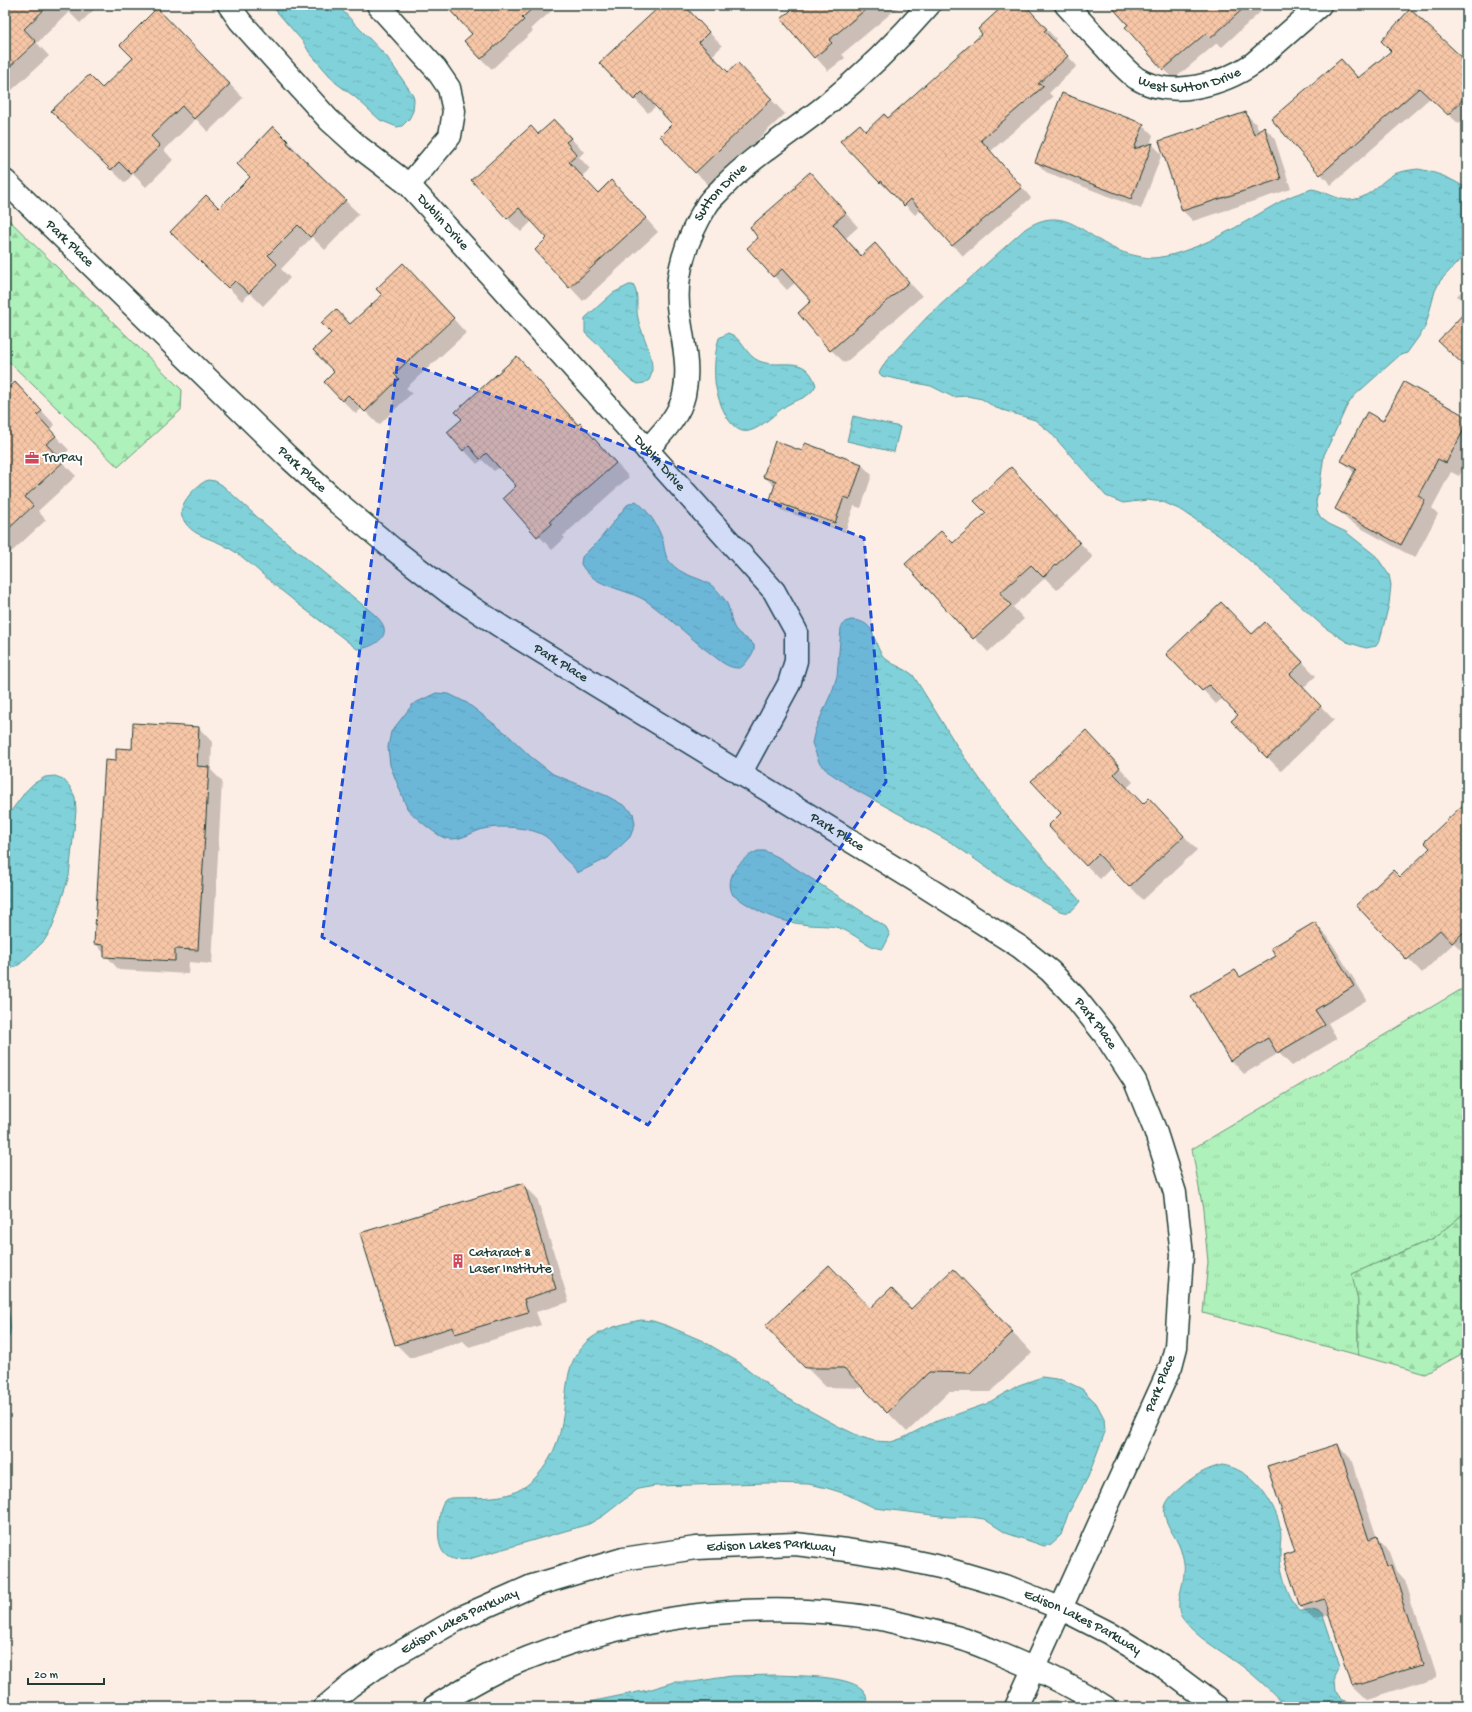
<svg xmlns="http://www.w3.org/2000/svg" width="1472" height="1712" viewBox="0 0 1472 1712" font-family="'Gochi Hand',sans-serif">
  <defs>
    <pattern id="grass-tufts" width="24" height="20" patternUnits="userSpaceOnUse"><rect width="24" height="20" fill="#aff1ba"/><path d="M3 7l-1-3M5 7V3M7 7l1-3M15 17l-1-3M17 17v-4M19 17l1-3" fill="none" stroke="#96d0a0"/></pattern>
    <pattern id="forest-firs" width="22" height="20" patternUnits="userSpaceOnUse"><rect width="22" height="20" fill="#aff1ba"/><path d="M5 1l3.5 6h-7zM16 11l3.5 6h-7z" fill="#96d0a0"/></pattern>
    <pattern id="water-ripples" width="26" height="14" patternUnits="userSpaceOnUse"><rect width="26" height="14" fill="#80d1d9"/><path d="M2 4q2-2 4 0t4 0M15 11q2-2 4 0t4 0" fill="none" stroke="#6eb4bb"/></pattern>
    <pattern id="building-cross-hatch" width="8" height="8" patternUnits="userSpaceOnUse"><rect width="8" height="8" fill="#f7c6a7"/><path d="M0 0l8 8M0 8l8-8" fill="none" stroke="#d3ab90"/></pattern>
  </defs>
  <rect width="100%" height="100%" fill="#fdeee5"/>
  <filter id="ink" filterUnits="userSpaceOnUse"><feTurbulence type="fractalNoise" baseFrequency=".025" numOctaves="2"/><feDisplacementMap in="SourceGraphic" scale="8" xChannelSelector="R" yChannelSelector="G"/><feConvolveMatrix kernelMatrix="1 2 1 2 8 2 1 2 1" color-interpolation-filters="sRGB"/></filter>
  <g filter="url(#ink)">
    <!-- grass -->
    <path fill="url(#grass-tufts)" stroke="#679777" d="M 1467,986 L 1467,1211 L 1434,1238 L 1353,1274 L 1358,1301 L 1358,1355 L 1203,1313 L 1208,1262 L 1203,1210 L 1192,1149 Z
      M 1048,1701 L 1057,1701 L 1069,1707 L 1039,1707 Z"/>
    <!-- forest -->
    <path fill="url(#forest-firs)" stroke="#679777" d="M 5,216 L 182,390 L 181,410 L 118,467 L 5,358 Z
      M 1467,1211 L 1467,1351 L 1425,1374 L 1358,1355 L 1358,1301 L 1352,1274 L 1434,1238 Z"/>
    <!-- water -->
    <path fill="url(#water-ripples)" stroke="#599697" d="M 271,5 L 337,5 L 387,57 L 413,95 L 414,100 L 413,111 L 409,119 L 402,126 L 397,127 L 380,120 L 355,97 L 336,83 L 309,52 L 304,43 Z
      M 1418,169 C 1436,172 1453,179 1467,189 L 1467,252 L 1440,281 L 1435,291 L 1425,328 L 1407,353 L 1400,355 L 1354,396 L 1347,406 L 1324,455 L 1320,484 L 1316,502 L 1317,511 L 1321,518 L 1329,524 L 1346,532 L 1376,556 L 1389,575 L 1391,585 L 1389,604 L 1380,640 L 1376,646 L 1366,648 L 1347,642 L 1324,627 L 1231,544 L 1183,511 L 1163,502 L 1147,500 L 1123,503 L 1106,496 L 1050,432 L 1035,420 L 996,408 L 982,399 L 967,396 L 953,397 L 931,386 L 882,376 L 879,373 L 886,361 L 927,317 L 1025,229 C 1064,203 1082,234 1115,249 C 1126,254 1139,257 1151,258 C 1160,258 1172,255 1181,252 C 1219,240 1252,217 1287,198 C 1295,194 1304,192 1312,189 C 1325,191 1335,199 1348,200 C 1369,200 1378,183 1394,174 C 1402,171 1410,170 1418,169 Z
      M 629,285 L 633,285 C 640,295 635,307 638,318 C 641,335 659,363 649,380 L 644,383 L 638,384 L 629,379 L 622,372 L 613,359 L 585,333 L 585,318 L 613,293 Z
      M 728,333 C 742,337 745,355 759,361 C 781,370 805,352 816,385 C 810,398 798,399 787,405 C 776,412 762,428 749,431 C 729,436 716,396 715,381 C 714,367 715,351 719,338 Z
      M 853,416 L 900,427 L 894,452 L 847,441 Z
      M 208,480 L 215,481 L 222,485 L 267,526 L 375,615 C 378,618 383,623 384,628 C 387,641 367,649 357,649 C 332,629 306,611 282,591 C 264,577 247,558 227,547 C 211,537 191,537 182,517 C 177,505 197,484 208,480 Z
      M 636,501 C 649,511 658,526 663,541 C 664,547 665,556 669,561 C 682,578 702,576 716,589 C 721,595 727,601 729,609 C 731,615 731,622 734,627 C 738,635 748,638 754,645 C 755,651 751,656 747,661 C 745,664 742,668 738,668 C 731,668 724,664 719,660 C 694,642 673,620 648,602 C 625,587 595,589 581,564 L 582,557 L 600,539 L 627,505 Z
      M 851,620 C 880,621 870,645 886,659 C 894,666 905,668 913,675 L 962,754 L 1002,810 L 1080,901 C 1074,909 1070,915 1060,911 L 1003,879 L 952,843 L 854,789 L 827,771 L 819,762 L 812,743 L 815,730 L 833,689 L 837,676 L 841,628 L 845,622 Z
      M 436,693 L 449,694 L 467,703 L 507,734 L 531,757 L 553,774 L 607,796 L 625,806 L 633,813 L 635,824 L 630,837 L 608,858 L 577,873 C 574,866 570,864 565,859 C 558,852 554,842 545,836 C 532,827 498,825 483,829 C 469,833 460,842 445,838 C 437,836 412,815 407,808 L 390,765 L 388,747 L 391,732 L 413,704 Z
      M 55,776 L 63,779 L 70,787 L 75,797 L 76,811 L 69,876 L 52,928 L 44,941 L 20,964 L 5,972 L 5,819 L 26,791 L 33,784 L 45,777 Z
      M 758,851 L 765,851 L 778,857 L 886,927 L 890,935 L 883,949 C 867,948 855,933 839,928 C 830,925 818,926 809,925 C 775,921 761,914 733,895 C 723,877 742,857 758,851 Z
      M 5,1297 C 8,1310 15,1333 5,1343 Z
      M 641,1320 L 653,1321 L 668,1326 L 703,1341 L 740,1363 L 779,1394 L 838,1426 L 861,1437 L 875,1441 L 891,1442 L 903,1438 L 932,1423 L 986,1404 L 1019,1385 L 1042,1377 L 1063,1380 L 1082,1389 L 1096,1403 L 1104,1418 L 1105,1432 L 1088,1477 L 1068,1514 L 1061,1535 L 1050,1545 L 1044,1546 L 1006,1533 L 984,1519 L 971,1517 L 949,1517 L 875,1508 L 846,1494 L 827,1488 L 808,1484 L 768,1483 L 655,1486 L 638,1489 L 603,1516 L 589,1524 L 469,1559 C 440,1564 437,1545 439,1521 C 440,1515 440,1508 443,1503 C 445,1499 447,1499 451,1498 C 469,1497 488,1499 506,1495 C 536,1488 555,1456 561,1428 C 565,1410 565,1391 569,1373 C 578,1336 607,1327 641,1320 Z
      M 1222,1465 C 1251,1469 1273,1498 1280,1526 C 1282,1536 1280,1544 1280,1554 C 1279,1569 1289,1601 1300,1611 C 1311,1610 1316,1606 1323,1616 L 1340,1667 L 1333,1681 L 1334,1692 L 1342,1700 L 1364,1707 L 1286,1707 C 1272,1691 1250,1671 1232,1659 C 1215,1647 1196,1637 1183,1619 C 1173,1607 1184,1586 1184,1572 C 1185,1565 1183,1556 1180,1548 C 1176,1536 1161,1520 1165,1507 C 1167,1499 1174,1493 1180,1488 C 1192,1477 1205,1469 1222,1465 Z
      M 776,1675 C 797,1676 846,1675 862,1689 C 867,1694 867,1700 867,1707 L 574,1707 L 589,1702 L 648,1690 L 675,1682 L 693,1682 L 731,1676 Z
      M 922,1703 L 941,1705 L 944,1707 L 915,1707 Z"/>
    <!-- shadow -->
    <path fill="#0003" d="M 5,5 L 99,5 L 80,23 L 69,12 L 37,43 L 49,56 L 12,90 L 5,83 Z
      M 434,5 L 445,5 L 439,10 Z
      M 447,5 L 554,5 L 556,7 L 531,29 L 533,31 L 492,69 L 481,59 L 473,34 Z
      M 663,5 L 683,5 L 722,46 L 712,56 L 728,73 L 751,78 L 785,114 L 709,185 L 695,172 L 674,124 L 656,106 L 648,113 L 601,63 Z
      M 788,5 L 901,5 L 842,54 L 845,58 L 828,71 L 782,19 L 793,10 Z
      M 991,5 L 1024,5 L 1056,39 L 1054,41 L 1077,66 L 1049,93 L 1053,97 L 991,151 L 1031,198 L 963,256 L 921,209 L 915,215 L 892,191 L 890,192 L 880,182 L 867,132 L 888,119 L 984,34 L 997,12 Z
      M 1112,5 L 1268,5 L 1222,47 L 1217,43 L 1174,79 L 1164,69 Z
      M 171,23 L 243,98 L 208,132 L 196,119 L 164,150 L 173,160 L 146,187 L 133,174 L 125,183 L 52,111 L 102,89 Z
      M 1392,51 L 1467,63 L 1467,116 L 1459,124 L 1430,98 L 1331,185 L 1273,120 L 1359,79 Z
      M 1246,114 L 1256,124 L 1259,132 L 1264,127 L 1274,137 L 1291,189 L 1193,221 L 1183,211 Z
      M 554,121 L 584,152 L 579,157 L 590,169 L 582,176 L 598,194 L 625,195 L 658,232 L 583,301 L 570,287 L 548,238 L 532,221 L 521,232 L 507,218 L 539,135 Z
      M 1143,125 L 1153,135 L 1150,145 L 1152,144 L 1162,154 L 1141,209 L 1046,172 L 1036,162 Z
      M 273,127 L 301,155 L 300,157 L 359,214 L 325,250 L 312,237 L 281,269 L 290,278 L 263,306 L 250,293 L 242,301 L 185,245 L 251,177 Z
      M 810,173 L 858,227 L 846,238 L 862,256 L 875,245 L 922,296 L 845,363 L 831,350 L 812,302 L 796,282 L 787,290 L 748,248 L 760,238 L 798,187 Z
      M 417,278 L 466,333 L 406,388 L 412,393 L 379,425 L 362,408 L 356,414 L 342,400 L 336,372 L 351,325 Z
      M 1467,285 L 1467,305 L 1457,296 Z
      M 517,357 L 579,425 L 580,424 L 594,438 L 629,477 L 563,536 L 565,538 L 552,550 L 504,498 L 517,486 L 500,467 L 494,471 L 482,460 L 477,464 L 464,450 L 463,420 Z
      M 5,393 L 29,397 L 55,425 L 50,430 L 69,450 L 59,459 L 76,476 L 38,511 L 46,520 L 5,558 Z
      M 1467,418 L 1467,462 L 1459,476 L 1451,472 L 1432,508 L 1438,514 L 1415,558 L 1350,522 L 1336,508 L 1355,474 L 1342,460 L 1384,422 Z
      M 806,445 L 862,465 L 872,475 L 861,508 L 854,506 L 845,532 L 781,510 L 771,499 L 775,487 L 764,476 L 803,452 Z
      M 1025,482 L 1093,557 L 1057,590 L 1045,578 L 1013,607 L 1024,619 L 988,652 L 906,564 L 953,544 Z
      M 1252,635 L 1278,636 L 1316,676 L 1303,688 L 1334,720 L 1281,771 L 1232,721 L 1239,715 L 1223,698 L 1216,704 L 1203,690 Z
      M 199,728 L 212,742 L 211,770 L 222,781 L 212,964 L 189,962 L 188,974 L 119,970 L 95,943 L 117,762 L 133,750 Z
      M 1099,745 L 1133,782 L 1127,788 L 1143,805 L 1163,813 L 1197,850 L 1143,900 L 1112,867 L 1100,879 L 1086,865 Z
      M 1467,814 L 1467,956 L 1454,943 L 1422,973 L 1358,905 L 1400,878 Z
      M 1315,923 L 1328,937 L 1367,1000 L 1328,1023 L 1337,1039 L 1292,1066 L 1279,1053 L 1244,1074 L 1231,1060 L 1235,971 L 1241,978 L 1277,956 Z
      M 523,1184 L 537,1198 L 569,1302 L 536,1312 L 541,1325 L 469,1347 L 463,1341 L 410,1358 L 396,1344 Z
      M 891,1289 L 912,1309 L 973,1290 L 1032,1353 L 990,1392 L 949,1392 L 907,1432 L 864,1388 L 826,1387 L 806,1367 Z
      M 1338,1445 L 1351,1459 L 1377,1538 L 1390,1552 L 1397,1571 L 1405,1580 L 1436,1677 L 1366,1699 L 1352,1686 L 1330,1615 L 1314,1620 L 1301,1607 Z"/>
    <!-- building -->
    <path fill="url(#building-cross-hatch)" stroke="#1f3d34" d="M 5,5 L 49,5 L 24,29 L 36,42 L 5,71 Z
      M 445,5 L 536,5 L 522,18 L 524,20 L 481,59 L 464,41 L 472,34 Z
      M 661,5 L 684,5 L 709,32 L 699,42 L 728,72 L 738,63 L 772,99 L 695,173 L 660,136 L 672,124 L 642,92 L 634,100 L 599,63 Z
      M 797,5 L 871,5 L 829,40 L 832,43 L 814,58 L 781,19 Z
      M 1004,5 L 1025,5 L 1047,29 L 1044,31 L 1068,56 L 1038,84 L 1044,86 L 981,140 L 1022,187 L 952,246 L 911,199 L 904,206 L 881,181 L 880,183 L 840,141 L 860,124 L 866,131 L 884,114 L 888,118 L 982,34 L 978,29 Z
      M 1110,5 L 1247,5 L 1211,38 L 1206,33 L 1163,70 L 1125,27 L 1128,25 Z
      M 157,8 L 230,84 L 194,119 L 182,106 L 151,136 L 160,146 L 131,174 L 119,162 L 111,170 L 51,111 L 89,75 L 102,88 L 133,58 L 120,45 Z
      M 1410,9 L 1467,62 L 1467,95 L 1448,115 L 1419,88 L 1320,175 L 1271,119 L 1341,59 L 1358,78 L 1391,51 L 1381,41 Z
      M 1062,93 L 1144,124 L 1134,149 L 1153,143 L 1131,199 L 1035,162 Z
      M 1246,112 L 1254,135 L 1264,126 L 1281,179 L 1182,211 L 1159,141 Z
      M 554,120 L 571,138 L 566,142 L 577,155 L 569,162 L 598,193 L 611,180 L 646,218 L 569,288 L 535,250 L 547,238 L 519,208 L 507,219 L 471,180 L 531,126 L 538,134 Z
      M 273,126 L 288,141 L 287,143 L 346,200 L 310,237 L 298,225 L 268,255 L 277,264 L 249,293 L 235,281 L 228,288 L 170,232 L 206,195 L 219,208 L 250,177 L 237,164 Z
      M 810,172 L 846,213 L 833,224 L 861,256 L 875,243 L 909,282 L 830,351 L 798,313 L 811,301 L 782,269 L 773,277 L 747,248 L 758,238 L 750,227 L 796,187 L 795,185 Z
      M 403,263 L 454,318 L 394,374 L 399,379 L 365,412 L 348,395 L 342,401 L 324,382 L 334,372 L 313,350 L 331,333 L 321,323 L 336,309 L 350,324 L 382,295 L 376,289 Z
      M 1467,310 L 1467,368 L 1438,341 Z
      M 517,356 L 578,425 L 580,423 L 616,463 L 550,521 L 552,524 L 537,537 L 503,498 L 516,486 L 486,453 L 480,459 L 469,446 L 463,451 L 447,432 L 462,419 L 455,412 Z
      M 15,382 L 42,411 L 37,415 L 56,436 L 46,444 L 63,462 L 25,497 L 33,506 L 5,532 L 5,391 Z
      M 1404,382 L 1467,417 L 1467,424 L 1446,463 L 1438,459 L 1418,496 L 1425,500 L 1401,545 L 1335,509 L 1356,469 L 1341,461 L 1367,412 L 1383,421 Z
      M 775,441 L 802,451 L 805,443 L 862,464 L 850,499 L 844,497 L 835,523 L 770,500 L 776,481 L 763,477 Z
      M 1011,467 L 1080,543 L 1043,577 L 1031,565 L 1000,593 L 1011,605 L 973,639 L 905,564 L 941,531 L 953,543 L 986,513 L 974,501 Z
      M 1221,602 L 1252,634 L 1265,622 L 1303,662 L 1290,674 L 1321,706 L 1267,758 L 1231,721 L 1238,715 L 1209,685 L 1202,691 L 1166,654 Z
      M 133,723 L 199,727 L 197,766 L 209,767 L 198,950 L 175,949 L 175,961 L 104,957 L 104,945 L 94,944 L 105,760 L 116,761 L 116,748 L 132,749 Z
      M 1086,730 L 1120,767 L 1114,774 L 1143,804 L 1149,798 L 1184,836 L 1129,887 L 1098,854 L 1086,866 L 1048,826 L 1061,813 L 1031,781 Z
      M 1467,801 L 1467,929 L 1452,943 L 1440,930 L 1407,960 L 1356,905 L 1393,870 L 1400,877 L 1430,848 L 1424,842 Z
      M 1315,922 L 1354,986 L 1315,1010 L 1325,1025 L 1277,1053 L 1268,1038 L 1230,1061 L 1191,996 L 1235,970 L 1240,977 L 1276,956 L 1271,948 Z
      M 524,1183 L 556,1289 L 524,1299 L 528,1312 L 455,1334 L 453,1327 L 395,1345 L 360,1233 Z
      M 829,1265 L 870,1308 L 891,1288 L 911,1309 L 953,1269 L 1013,1332 L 970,1373 L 929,1372 L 887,1413 L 844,1368 L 805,1368 L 765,1326 Z
      M 1338,1444 L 1369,1540 L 1377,1537 L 1387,1567 L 1392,1565 L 1423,1664 L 1352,1686 L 1324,1599 L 1300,1607 L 1283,1555 L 1295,1551 L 1267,1466 Z"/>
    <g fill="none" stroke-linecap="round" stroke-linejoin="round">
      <defs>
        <g id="minor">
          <path id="s1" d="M 229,5 L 240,21 L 329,120 L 359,147 L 409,185 L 774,591 L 796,631 L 796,661 L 789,684 L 740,774"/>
          <path d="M 378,5 L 436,69 L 449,88 L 454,111 L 450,136 L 409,185"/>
          <path id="s2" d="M 1066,5 C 1079,19 1093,34 1106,48 C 1115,58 1125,70 1136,78 C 1171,100 1224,84 1254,63 L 1320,5"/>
          <path id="s3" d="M 5,181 L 287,456 L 338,503 L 393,549 L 451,594 L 511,633 L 918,882 L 1020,947 L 1050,971 L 1075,997 L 1105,1035 L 1135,1081 L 1155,1130 L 1175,1193 L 1182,1255 L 1176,1347 L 1171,1366 L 1016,1707"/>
          <path id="s4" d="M 647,450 C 661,434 679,417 684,395 C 690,368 683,342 679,314 C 673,277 687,237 707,205 C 711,198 718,193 723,187 C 753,156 791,133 825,106 C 863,75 897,42 929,5"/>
        </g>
        <g id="tertiary">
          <path id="s5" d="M 325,1707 L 350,1686 L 385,1661 L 462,1617 L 532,1586 L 623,1559 L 696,1548 L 795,1544 L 847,1550 L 898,1558 L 940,1567 L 1008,1587 L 1062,1609 L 1109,1633 L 1161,1665 L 1217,1707"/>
          <path d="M 434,1707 C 455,1694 477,1681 499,1670 C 619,1617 752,1597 881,1619 C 895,1622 909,1626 923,1629 C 939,1633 956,1636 971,1642 C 985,1647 999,1654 1014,1660 C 1045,1673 1076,1688 1105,1707"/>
        </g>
      </defs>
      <!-- minor casing -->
      <use href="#minor" stroke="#1f3d34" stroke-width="25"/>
      <!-- tertiary casing -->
      <use href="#tertiary" stroke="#1f3d34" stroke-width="25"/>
      <!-- minor -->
      <use href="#minor" stroke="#fff" stroke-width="22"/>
      <!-- tertiary -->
      <use href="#tertiary" stroke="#fff" stroke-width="22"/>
    </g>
  </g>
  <!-- marked area -->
  <path fill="#1d4ed8" fill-opacity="0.2" stroke="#1d4ed8" stroke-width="3" stroke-dasharray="8 5" stroke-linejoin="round" d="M 398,359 L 864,538 L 886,782 L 648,1125 L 322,937 Z"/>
  <!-- icons -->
  <defs>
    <symbol id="office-bare" viewBox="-9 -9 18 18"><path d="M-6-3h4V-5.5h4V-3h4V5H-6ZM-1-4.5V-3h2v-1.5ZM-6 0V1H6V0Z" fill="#d1495b" stroke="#fff" stroke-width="2.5" paint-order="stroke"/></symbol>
    <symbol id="building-bare" viewBox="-9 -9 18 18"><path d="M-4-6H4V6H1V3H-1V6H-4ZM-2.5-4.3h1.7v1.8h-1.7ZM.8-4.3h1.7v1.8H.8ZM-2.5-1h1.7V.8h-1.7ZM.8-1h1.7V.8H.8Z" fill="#d1495b" stroke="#fff" stroke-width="2.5" paint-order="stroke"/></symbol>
  </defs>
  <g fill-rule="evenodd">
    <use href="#office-bare" x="22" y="448" width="20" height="20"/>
    <use href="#building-bare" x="448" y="1251" width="20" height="20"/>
  </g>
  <g text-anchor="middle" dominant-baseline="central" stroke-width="4" stroke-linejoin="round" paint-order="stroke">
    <!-- street labels -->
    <g font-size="14" fill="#1f3d34" stroke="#fff">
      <text stroke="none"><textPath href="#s2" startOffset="157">West Sutton Drive</textPath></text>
      <text stroke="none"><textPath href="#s4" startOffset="282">Sutton Drive</textPath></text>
      <text stroke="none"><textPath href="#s1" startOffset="306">Dublin Drive</textPath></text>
      <text stroke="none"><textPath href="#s3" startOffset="90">Park Place</textPath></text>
      <text stroke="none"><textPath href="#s1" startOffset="630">Dublin Drive</textPath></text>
      <text stroke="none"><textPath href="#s3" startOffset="414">Park Place</textPath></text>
      <text stroke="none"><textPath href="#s3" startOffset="738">Park Place</textPath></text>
      <text stroke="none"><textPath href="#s3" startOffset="1062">Park Place</textPath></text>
      <text stroke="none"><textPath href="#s3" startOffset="1386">Park Place</textPath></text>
      <text transform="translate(1161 1384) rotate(-68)">Park Place</text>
      <text stroke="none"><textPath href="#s5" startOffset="485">Edison Lakes Parkway</textPath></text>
      <text stroke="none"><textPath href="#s5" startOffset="160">Edison Lakes Parkway</textPath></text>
      <text stroke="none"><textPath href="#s5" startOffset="809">Edison Lakes Parkway</textPath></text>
    </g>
    <!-- poi labels -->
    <g font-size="14" fill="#1f3d34" stroke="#fff" text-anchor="start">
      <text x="43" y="458">TruPay</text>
      <text x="469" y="1253">Cataract &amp;<tspan x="469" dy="16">Laser Institute</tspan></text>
    </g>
  </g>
  <!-- margin -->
  <rect width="1472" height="1712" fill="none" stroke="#fff" stroke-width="20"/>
  <rect x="10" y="10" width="1452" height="1692" fill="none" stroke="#1f3d34" stroke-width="1.5" filter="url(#ink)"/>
  <!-- scale -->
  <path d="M28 1678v6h76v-6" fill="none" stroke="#1f3d34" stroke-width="2"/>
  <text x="34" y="1678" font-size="12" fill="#1f3d34" stroke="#ffffff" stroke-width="3" paint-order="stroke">20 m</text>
</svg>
